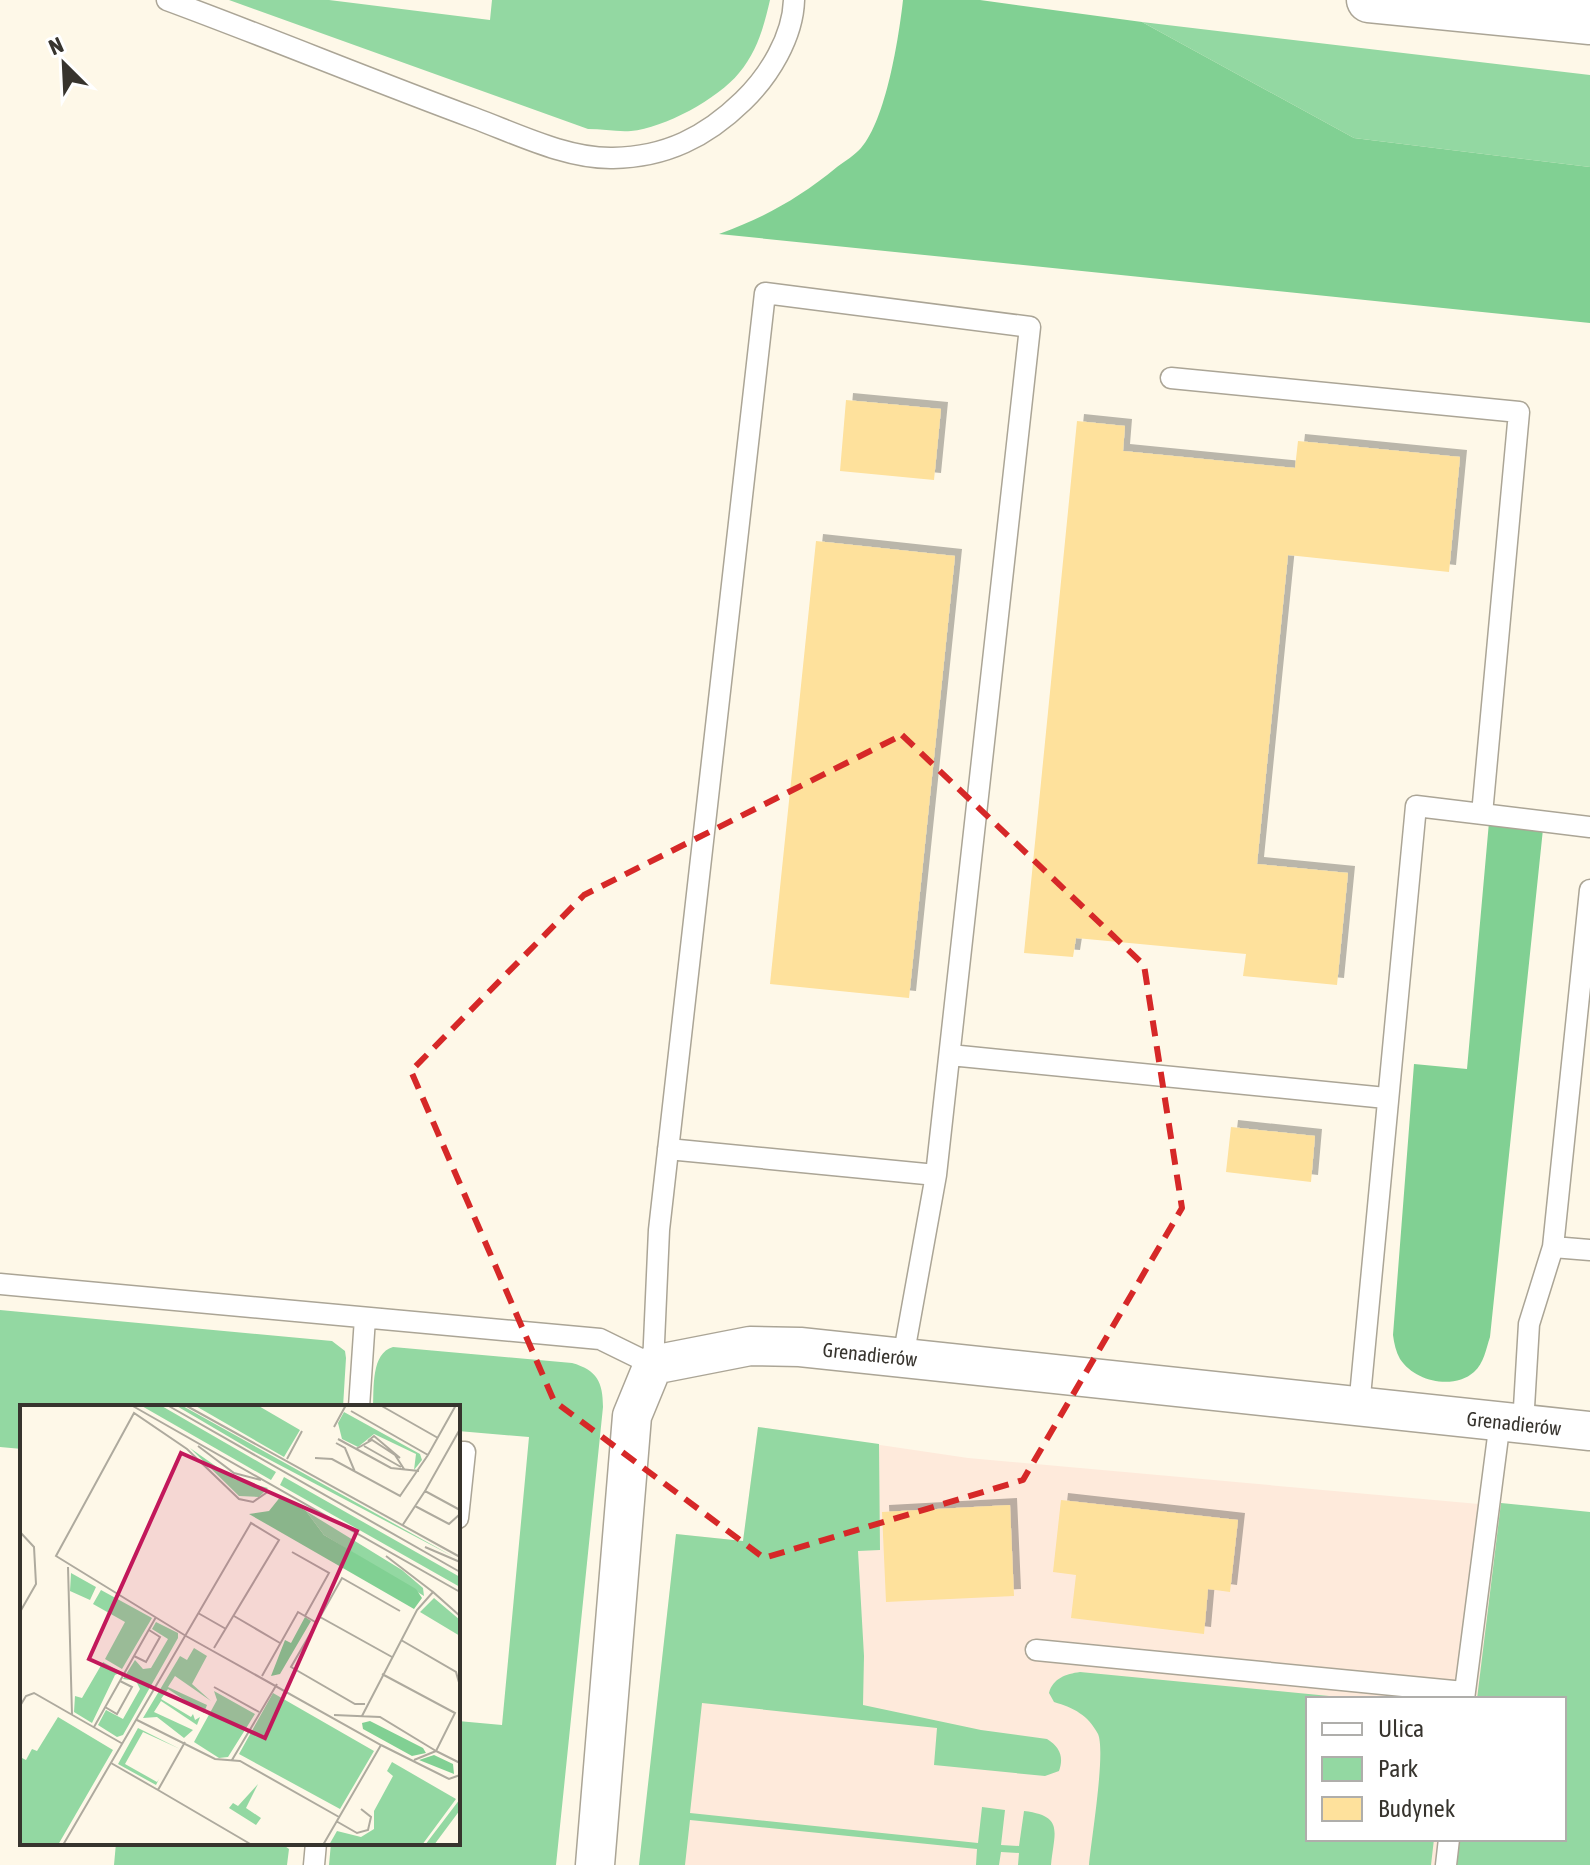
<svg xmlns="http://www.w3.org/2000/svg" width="1590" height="1865" viewBox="0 0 1590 1865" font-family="'Asap Condensed',sans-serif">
  <defs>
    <filter id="shadow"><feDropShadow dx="7" dy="-7" stdDeviation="0" flood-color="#0004"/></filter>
  </defs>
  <rect width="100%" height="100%" fill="#fef8e8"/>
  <!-- medical -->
  <path fill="#feeadb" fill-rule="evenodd" d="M 758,1427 L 968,1458 L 1590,1514 L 1590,1865 L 640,1865 L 676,1534 L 743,1541 ZM 1308,1699 L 1564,1699 L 1564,1839 L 1308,1839 Z"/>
  <!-- green -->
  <path fill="#93d8a2" d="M 229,0 L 329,0 L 490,20 L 492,0 L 770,0 C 764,26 757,52 739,73 C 718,99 664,128 631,131 C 617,132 602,129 588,129 Z
    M 1142,22 L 1590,75 L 1590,167 L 1354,138 Z
    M 0,1310 L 332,1341 L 345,1351 L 346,1358 L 343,1407 L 22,1407 L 22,1449 L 0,1447 Z
    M 393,1347 L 572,1363 C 597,1370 603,1382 603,1407 L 556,1865 L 329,1865 L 331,1843 L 458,1843 L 458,1721 L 502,1725 L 529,1437 L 458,1431 L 458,1407 L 373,1407 C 374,1388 371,1353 393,1347 Z
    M 758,1427 L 879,1444 L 880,1550 L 858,1551 L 864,1656 L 863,1705 L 981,1730 L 1047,1739 C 1060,1747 1064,1757 1059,1771 L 1045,1776 L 934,1765 L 937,1728 L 702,1703 L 690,1813 L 978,1843 L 982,1807 L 1005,1810 L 1001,1845 L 1019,1846 L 1024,1811 C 1065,1816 1054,1832 1051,1865 L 1018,1865 L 1019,1853 L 1001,1852 L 999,1865 L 976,1865 L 977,1849 L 690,1820 L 685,1865 L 639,1865 L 676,1534 L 743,1541 Z
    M 1501,1503 L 1590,1512 L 1590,1865 L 1457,1865 L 1460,1839 L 1564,1839 L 1564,1699 L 1477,1699 Z
    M 1080,1672 L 1360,1699 L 1308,1699 L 1308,1839 L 1434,1839 L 1431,1865 L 1089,1865 C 1091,1841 1106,1752 1098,1734 C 1088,1715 1074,1708 1054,1702 L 1049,1693 C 1053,1678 1066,1674 1080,1672 Z
    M 116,1843 L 267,1843 L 282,1844 L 289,1849 L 287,1865 L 114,1865 Z"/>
  <!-- forest -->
  <path fill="#81d093" d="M 903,0 L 980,0 L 1142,22 L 1354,138 L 1590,167 L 1590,323 L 719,234 C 765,217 798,199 837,167 C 845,161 855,155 861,148 C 886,120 899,37 903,0 Z
    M 1489,822 L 1543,829 L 1490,1337 C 1486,1349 1484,1363 1474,1372 C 1454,1390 1415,1382 1400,1359 C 1396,1352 1394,1343 1393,1335 L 1414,1064 L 1467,1069 Z"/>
  <!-- building -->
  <path fill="#fee19c" filter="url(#shadow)" d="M 846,400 L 941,409 L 934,480 L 840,471 Z
    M 1077,421 L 1125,426 L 1123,451 L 1295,468 L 1298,441 L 1460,457 L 1449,572 L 1288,555 L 1257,864 L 1348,873 L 1337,985 L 1243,976 L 1246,954 L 1076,938 L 1073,957 L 1024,953 Z
    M 816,541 L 955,556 L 909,998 L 770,984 Z
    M 1231,1127 L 1315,1136 L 1311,1182 L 1226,1172 Z
    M 1061,1500 L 1238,1520 L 1230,1592 L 1208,1589 L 1204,1634 L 1071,1618 L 1076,1575 L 1053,1572 Z
    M 1010,1505 L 1014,1596 L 886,1602 L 882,1512 Z"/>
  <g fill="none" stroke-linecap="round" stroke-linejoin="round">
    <defs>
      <path id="service" d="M 167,0 C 270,38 371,80 474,118 C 517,134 567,159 613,158 C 666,157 706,137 743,101 C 769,76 793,37 794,0
        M 1171,378 L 1519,412 L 1482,814
        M 1590,890 L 1553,1247 L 1590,1250
        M 950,1055 L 1386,1098
        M 668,1149 L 936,1175
        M 0,1284 L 600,1339 L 653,1365 L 659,1230 L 765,293 L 1030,327 L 936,1175 L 903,1358
        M 359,1407 L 365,1318
        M 1359,1407 L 1416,806 L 1590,827
        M 1523,1424 L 1529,1324 L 1553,1247
        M 458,1452 L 465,1452 L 458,1518
        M 1036,1650 L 1464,1692
        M 1464,1699 L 1500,1421
        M 314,1865 L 316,1843
        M 1446,1865 L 1449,1839"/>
      <path id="minor" d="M 595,1865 L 632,1416 L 653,1365 L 750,1346 L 800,1347 L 1590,1431"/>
      <path id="primary" d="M 1369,0 L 1590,22"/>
    </defs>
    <!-- service casing -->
    <use href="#service" stroke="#aba596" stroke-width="23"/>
    <!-- minor casing -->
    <use href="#minor" stroke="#aba596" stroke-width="41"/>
    <!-- primary casing -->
    <use href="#primary" stroke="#aba596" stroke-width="47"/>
    <!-- service -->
    <use href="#service" stroke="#fff" stroke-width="20"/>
    <!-- minor -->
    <use href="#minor" stroke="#fff" stroke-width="38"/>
    <!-- primary -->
    <use href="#primary" stroke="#fff" stroke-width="44"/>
  </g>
  <!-- marked area -->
  <path fill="none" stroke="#d62828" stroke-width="6" stroke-dasharray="16 10" stroke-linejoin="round" d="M 902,735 L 1144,965 L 1182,1208 L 1023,1480 L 764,1558 L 554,1401 L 411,1071 L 584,895 Z"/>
  <g text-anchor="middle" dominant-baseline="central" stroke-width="7" stroke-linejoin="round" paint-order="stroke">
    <!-- street labels -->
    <g font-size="20" fill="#37342e" stroke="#fff">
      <text transform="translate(870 1354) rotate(6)">Grenadierów</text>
      <text transform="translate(1514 1423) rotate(6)">Grenadierów</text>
    </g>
  </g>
  <!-- overview -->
  <g transform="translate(20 1405)">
    <rect width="440" height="440" fill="#fef8e8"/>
    <path d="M 120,0 L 140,0 L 256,67 L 251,75 ZM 155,0 L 161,0 L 434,152 L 233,46 ZM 174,0 L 237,0 L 280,25 L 264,52 ZM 324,7 L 400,49 L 402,55 L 394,65 L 396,49 L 354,29 L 338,42 L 322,34 L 318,18 ZM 170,43 L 214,74 L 248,83 L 239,92 L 219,91 ZM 264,72 L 440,172 L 440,182 L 260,80 ZM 286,106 L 382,165 L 403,183 L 404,191 L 304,130 ZM 51,168 L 76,182 L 70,195 L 50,186 ZM 81,185 L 132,213 L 102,264 L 85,254 L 105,217 L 73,199 ZM 414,193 L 440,215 L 440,231 L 400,207 ZM 136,217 L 158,228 L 158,233 L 103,330 L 97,332 L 78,320 L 86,305 L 103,314 L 120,284 L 116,276 L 103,274 L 115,255 L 123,264 L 131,263 L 148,234 L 132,224 ZM 174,243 L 187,251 L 172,279 L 191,296 L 155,271 L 148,282 L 187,300 L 184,308 L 148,284 L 141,294 L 171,312 L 173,309 L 175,315 L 180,312 L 177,320 L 141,296 L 134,307 L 173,325 L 164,333 L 137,312 L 123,313 L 160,251 L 167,255 ZM 83,257 L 101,267 L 95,270 L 72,318 L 54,307 L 55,291 L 62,293 ZM 194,286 L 235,309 L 208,352 L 199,353 L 174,337 L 197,295 ZM 253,288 L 354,346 L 320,404 L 219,349 ZM 38,312 L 93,345 L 38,440 L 0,440 L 0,352 L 6,355 L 12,344 L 17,346 ZM 118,323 L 160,344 L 123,327 L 105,359 L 137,377 L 139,374 L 136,380 L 98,359 ZM 372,357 L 436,394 L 402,440 L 309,440 L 317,426 L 341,432 L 354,424 L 354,406 L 373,371 L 367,366 ZM 238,379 L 226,403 L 241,413 L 236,420 L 209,403 L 213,398 L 218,401 ZM 440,394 L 440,405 L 414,440 L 405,440 Z" fill="#93d8a2"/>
    <path d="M 261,91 L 286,106 L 304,130 L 396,184 L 402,193 L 394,204 L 229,109 L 249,106 ZM 285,212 L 291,216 L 260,269 L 251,271 L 265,235 L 271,238 ZM 350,316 L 403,343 L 406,348 L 392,351 L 343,324 L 342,318 ZM 414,350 L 433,359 L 434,369 L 399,355 Z" fill="#81d093"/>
    <path fill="none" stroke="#aeaa9e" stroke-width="2" d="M 111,0 L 440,187M 147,0 L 440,167M 165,0 L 440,152M 360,0 L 418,33M 331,6 L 408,50 L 436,0M 314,22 L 326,0M 440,24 L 405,86 L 440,105M 318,34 L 371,63 L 399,66M 348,36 L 354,31 L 380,53M 316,38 L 325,43 L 335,67M 178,41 L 214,68 L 241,75M 344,41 L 381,62M 336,44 L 352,35 L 375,50 L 384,64M 295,53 L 312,54 L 380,91 L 408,50M 267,54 L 282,26M 249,86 L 233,97 L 219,94 L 167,44 L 114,8 L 36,151 L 166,231 L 361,340 L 429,374 L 440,370M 395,101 L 429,119 L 440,109M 382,121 L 405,86M 0,127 L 14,142 L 16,179 L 0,207M 405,142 L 440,157M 272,147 L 309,168 L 285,211M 366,151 L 413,187M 48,162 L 52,310M 178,208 L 206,224M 214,211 L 260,238M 300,212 L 322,173 L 380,206M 381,235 L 436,267 L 440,281M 114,251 L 126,257 L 140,232 L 129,225M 362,269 L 435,308 L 416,346 L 440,358M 242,271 L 278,207 L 297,218M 194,282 L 239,307M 345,299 L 335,299 L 271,262 L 300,212 L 372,252M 0,301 L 6,291 L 14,288 L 103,339M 85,302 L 97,309 L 112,282 L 100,276M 314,310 L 360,312 L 416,346 L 394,355M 342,311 L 397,205 L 413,187 L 440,211M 117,315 L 195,354 L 220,356 L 319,412M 74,322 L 136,212M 165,337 L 138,385 L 232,440M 212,355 L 257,279M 91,358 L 138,385M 316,416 L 337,428 L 348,425 L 351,412 L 341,404M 43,440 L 231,118 L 259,135 L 194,243M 303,440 L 361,340"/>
    <path fill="#c2185b" fill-opacity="0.15" stroke="#c2185b" stroke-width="4" d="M 161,48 L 337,126 L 245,333 L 69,254 Z"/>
    <rect width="440" height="440" fill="none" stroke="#37342e" stroke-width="4"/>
  </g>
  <!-- legend -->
  <rect x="1306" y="1697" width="260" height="144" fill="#ffffff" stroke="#afaeab" stroke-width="2"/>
  <rect x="1322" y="1723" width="40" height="12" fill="#ffffff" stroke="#afaeab" stroke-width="2"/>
  <text x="1378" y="1737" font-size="24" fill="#37342e">Ulica</text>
  <rect x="1322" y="1757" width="40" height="24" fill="#93d8a2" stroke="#afaeab" stroke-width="2"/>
  <text x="1378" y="1777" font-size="24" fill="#37342e">Park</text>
  <rect x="1322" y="1797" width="40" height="24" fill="#fee19c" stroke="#afaeab" stroke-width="2"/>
  <text x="1378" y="1817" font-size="24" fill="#37342e">Budynek</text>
  <!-- north arrow -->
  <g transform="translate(64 64) rotate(336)" stroke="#ffffff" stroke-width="6" paint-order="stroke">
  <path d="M0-6L14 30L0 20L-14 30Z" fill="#37342e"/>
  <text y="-12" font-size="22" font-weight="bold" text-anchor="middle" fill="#37342e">N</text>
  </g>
</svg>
